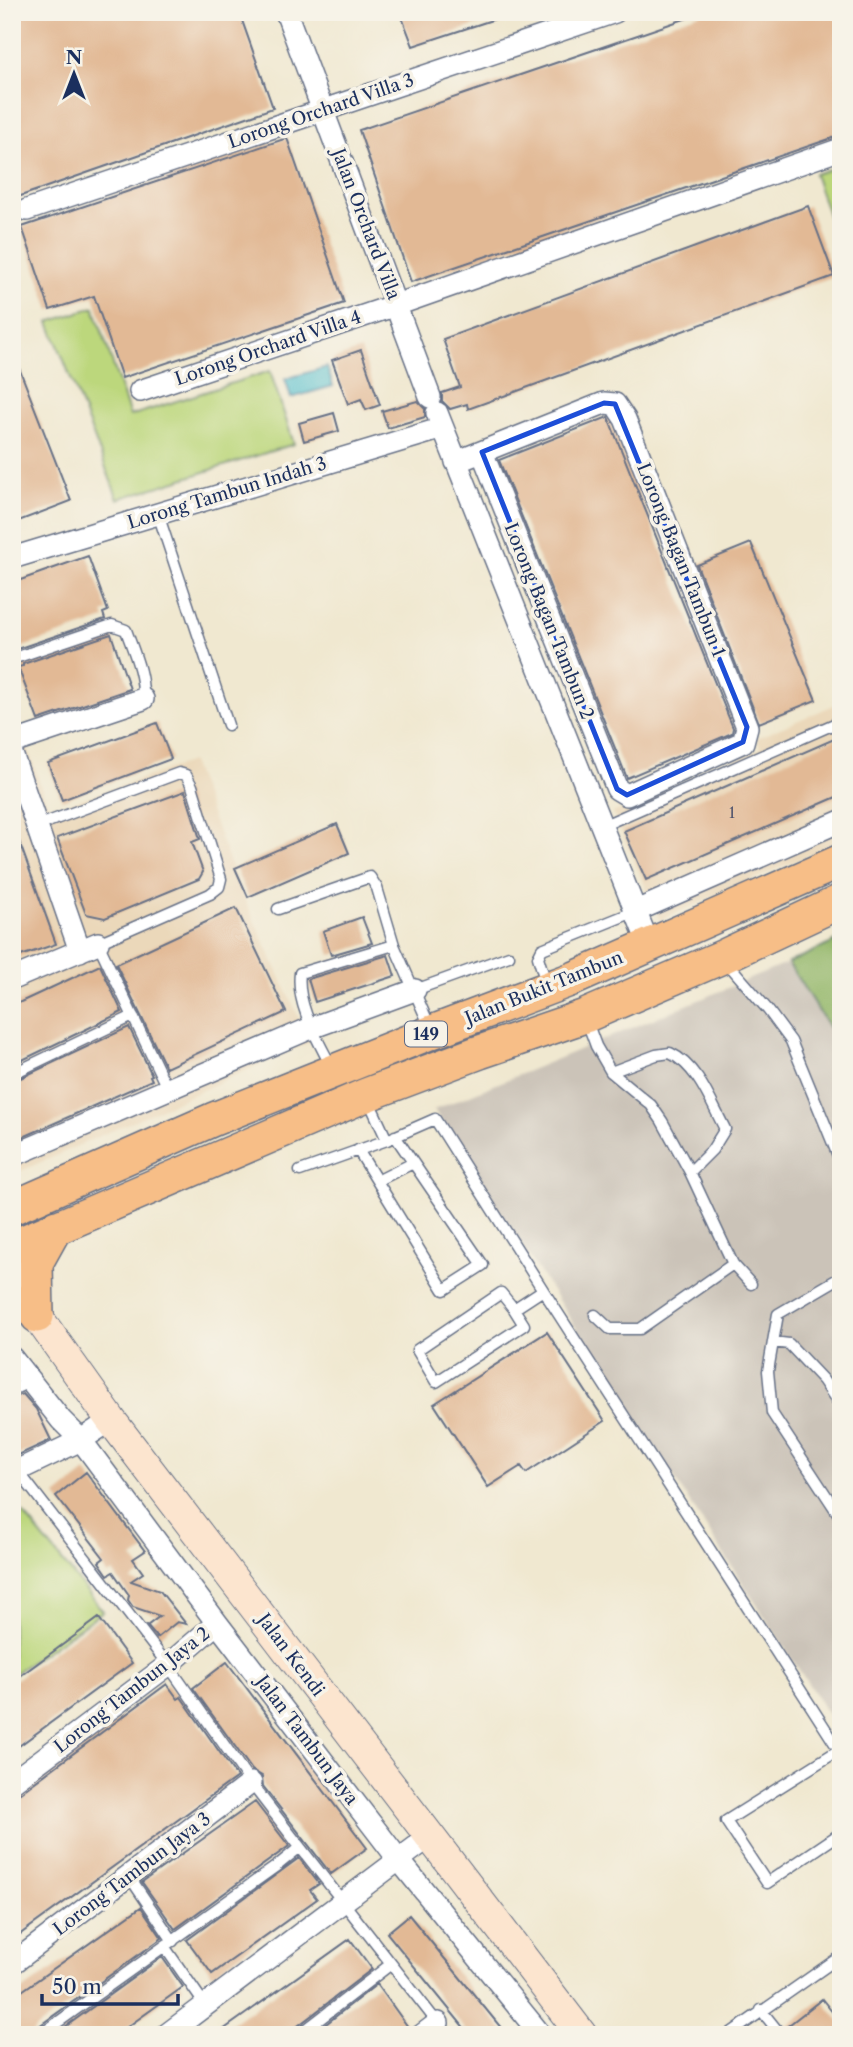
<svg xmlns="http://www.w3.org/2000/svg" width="853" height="2047" viewBox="0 0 853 2047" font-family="'Libre Caslon Text',serif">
  <rect width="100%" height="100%" fill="#f7f3e8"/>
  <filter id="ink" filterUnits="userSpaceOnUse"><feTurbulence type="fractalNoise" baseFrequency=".0143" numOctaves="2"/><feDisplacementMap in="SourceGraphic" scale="14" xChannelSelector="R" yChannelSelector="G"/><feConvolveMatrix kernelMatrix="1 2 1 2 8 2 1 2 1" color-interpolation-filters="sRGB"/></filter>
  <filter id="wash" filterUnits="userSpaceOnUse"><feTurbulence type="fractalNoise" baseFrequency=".00686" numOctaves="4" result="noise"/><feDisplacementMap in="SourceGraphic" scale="28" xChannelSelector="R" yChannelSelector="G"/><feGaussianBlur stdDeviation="1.57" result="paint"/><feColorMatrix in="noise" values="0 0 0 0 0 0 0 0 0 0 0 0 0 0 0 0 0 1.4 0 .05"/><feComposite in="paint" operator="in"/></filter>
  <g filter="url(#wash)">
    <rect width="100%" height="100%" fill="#f0e8d0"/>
    <!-- built -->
    <path fill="#ebd8ba" d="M 841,702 L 841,841 L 660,920 L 613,813 L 761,748 L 757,738 Z
      M 12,703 L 49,810 L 191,762 L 239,887 L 310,1042 L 12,1175 Z"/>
    <!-- industrial -->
    <path fill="#cbc3b8" d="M 788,963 L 841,1048 L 841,1734 L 434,1110 Z"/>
    <!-- green -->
    <path fill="#bcd77c" stroke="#6c836d" stroke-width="2" d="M 841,166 L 841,251 L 814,174 Z
      M 94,307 L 130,416 L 270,371 L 294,444 L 118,499 L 49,322 Z
      M 12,1513 L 23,1513 L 103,1611 L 12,1675 Z"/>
    <!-- forest -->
    <path fill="#95b86c" stroke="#587465" stroke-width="2" d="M 841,939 L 841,1046 L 788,963 Z"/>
    <!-- water -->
    <path fill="#53bfcd" stroke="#377796" stroke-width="2" d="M 327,367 L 333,386 L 291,398 L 285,379 Z"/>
    <g id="blocks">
      <!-- building -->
      <path fill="#e2b995" d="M 12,12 L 239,12 L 273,108 L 12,199 Z
        M 400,12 L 506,12 L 507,15 L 413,46 Z
        M 705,12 L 841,12 L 841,135 L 411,282 L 359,130 Z
        M 287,138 L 344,303 L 122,378 L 94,296 L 50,310 L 22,227 Z
        M 808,206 L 834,276 L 468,409 L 467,404 L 450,409 L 442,401 L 442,393 L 460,387 L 443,339 Z
        M 12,350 L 71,501 L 16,522 L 12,512 Z
        M 361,350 L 380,405 L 366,410 L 361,399 L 348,404 L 332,360 Z
        M 417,401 L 425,409 L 425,417 L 388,428 L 382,411 Z
        M 334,413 L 339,431 L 304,441 L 299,423 Z
        M 608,417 L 733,728 L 732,733 L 627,778 L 499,460 Z
        M 751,543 L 816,700 L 759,723 L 697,565 Z
        M 88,556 L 108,611 L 103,613 L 105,619 L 17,649 L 12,635 L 12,583 Z
        M 111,634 L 130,689 L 38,720 L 18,667 L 23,666 L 23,664 Z
        M 157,723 L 171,759 L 62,800 L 48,763 Z
        M 841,736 L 841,795 L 646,880 L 624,831 Z
        M 185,791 L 200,839 L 192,842 L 203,872 L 199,879 L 105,918 L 86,914 L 57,838 Z
        M 337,824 L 349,853 L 248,897 L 235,868 Z
        M 12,827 L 14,827 L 56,944 L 12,959 Z
        M 236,908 L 286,1012 L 166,1068 L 116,964 Z
        M 362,917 L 372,943 L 331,955 L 323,931 Z
        M 388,955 L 395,976 L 315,1002 L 308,979 Z
        M 100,965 L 122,1012 L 12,1065 L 12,1006 Z
        M 129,1027 L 152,1075 L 150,1076 L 152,1080 L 12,1142 L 12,1082 Z
        M 547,1332 L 605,1421 L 526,1473 L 521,1466 L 488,1487 L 434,1404 Z
        M 23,1394 L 36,1409 L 51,1440 L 12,1458 L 12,1398 Z
        M 86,1472 L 145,1551 L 133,1559 L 143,1573 L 131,1581 L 160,1591 L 186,1624 L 177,1622 L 157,1638 L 147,1626 L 160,1616 L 133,1607 L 128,1600 L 129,1595 L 113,1572 L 108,1575 L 99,1562 L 104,1558 L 56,1496 Z
        M 99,1618 L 132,1663 L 12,1751 L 12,1682 Z
        M 227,1662 L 367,1848 L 331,1874 L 263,1786 L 262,1776 L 252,1770 L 193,1688 Z
        M 167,1684 L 178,1699 L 181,1697 L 237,1777 L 12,1940 L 12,1795 L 20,1793 Z
        M 255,1802 L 289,1846 L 175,1929 L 142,1882 Z
        M 299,1858 L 319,1884 L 310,1890 L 317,1899 L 212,1974 L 187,1940 Z
        M 141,1907 L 162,1938 L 35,2029 L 32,2035 L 12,2035 L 12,1998 Z
        M 409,1915 L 507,2035 L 470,2035 L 387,1933 Z
        M 350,1939 L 372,1969 L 294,2029 L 291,2035 L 216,2035 Z
        M 162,1957 L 183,1987 L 116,2035 L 54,2035 Z
        M 377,1984 L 408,2027 L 397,2035 L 312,2035 Z
        M 822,1999 L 841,2023 L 841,2035 L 789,2035 L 785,2028 Z"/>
    </g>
  </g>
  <g filter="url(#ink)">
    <use href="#blocks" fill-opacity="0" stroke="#667086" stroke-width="2"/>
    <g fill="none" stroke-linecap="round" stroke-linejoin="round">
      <defs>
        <path id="lane" d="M 158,514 L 228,725
          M 12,659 L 112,625 L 126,630 C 134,653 144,674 143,699
          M 37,826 L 179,773 L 186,775 L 192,786 L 221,879 L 219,887 L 210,894 L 98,943 L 168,1090
          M 602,826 L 841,721
          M 278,909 L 370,877 L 377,888 L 394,945
          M 724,959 L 768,1010 L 791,1041 L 841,1163
          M 547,986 L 538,957 L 542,949 L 636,911
          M 415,990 L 509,956
          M 586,1019 L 596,1046 L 611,1072 L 651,1105 L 662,1121 L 690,1172 L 733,1264 L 751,1284
          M 332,1068 C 318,1040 296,1005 300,973 L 394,945 L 431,1029
          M 611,1072 L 656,1055 L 670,1053 C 698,1066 711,1103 725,1129 L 712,1150 L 690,1172
          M 12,1074 L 133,1016
          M 367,1097 L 387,1140 L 435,1119 L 543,1290 L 514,1309 L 501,1293 L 417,1350 L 436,1382 L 524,1325 L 514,1309
          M 358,1150 L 444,1290 L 483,1265 L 395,1136
          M 300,1171 L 387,1140
          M 377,1181 L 413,1163
          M 543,1290 L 841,1753
          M 595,1315 L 610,1329 L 640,1329 L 733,1264
          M 773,1342 L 778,1314 L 841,1277
          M 12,1390 L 32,1381
          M 841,1407 L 823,1380 L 789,1344 L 773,1342 L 768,1371 L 772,1413 L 841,1518
          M 18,1471 L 168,1665 L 251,1783 L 300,1847 L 447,2035
          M 839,1750 L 726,1821 L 767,1883 L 841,1833
          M 129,1876 L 173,1941
          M 164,1946 L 205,2005
          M 761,2010 L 781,2035
          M 40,2035 L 278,1865 L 300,1847
          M 299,2035 L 391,1964
          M 728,2035 L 841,1956"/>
        <path id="street" d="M 286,12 L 430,397
          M 27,210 L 615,12
          M 140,391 L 396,305 L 841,149
          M 437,413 L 649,945
          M 456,462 L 604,403 L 615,404 L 625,419 L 747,727 L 743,742 L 627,795 L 617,789 L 482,452
          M 12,558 L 443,428
          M 12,743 L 143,699
          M 12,754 L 80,951
          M 636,911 L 841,821
          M 12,979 L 98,943
          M 12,1156 L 311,1028 L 415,990
          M 12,1358 L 61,1420 L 81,1440 L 217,1623 L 399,1860 L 541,2035
          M 12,1473 L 81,1440 L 111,1420
          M 12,1782 L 168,1665 L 217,1623
          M 12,1964 L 251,1783
          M 166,2035 L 429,1837
          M 422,2035 L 438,2023"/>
        <path id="secondary" d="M 12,1268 L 19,1274 L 37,1316 L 111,1420 L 582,2035"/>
        <path id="primary" d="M 12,1208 L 214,1119 L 432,1032 L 575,978 L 841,861
          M 12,1247 L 366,1095 L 480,1052 L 585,1016 L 722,957 L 841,901
          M 37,1316 L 36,1263 L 56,1227"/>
      </defs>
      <!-- lane casing -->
      <use href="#lane" stroke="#667086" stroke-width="13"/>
      <!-- street casing -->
      <use href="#street" stroke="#667086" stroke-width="24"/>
      <!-- secondary casing -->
      <use href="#secondary" stroke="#667086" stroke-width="32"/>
      <!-- primary casing -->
      <use href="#primary" stroke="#667086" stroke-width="36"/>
      <!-- lane -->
      <use href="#lane" stroke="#fff" stroke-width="10"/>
      <!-- street -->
      <use href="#street" stroke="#fff" stroke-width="21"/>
      <!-- secondary -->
      <use href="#secondary" stroke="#fce5cf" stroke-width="30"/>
      <!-- primary -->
      <use href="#primary" stroke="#f7be87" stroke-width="33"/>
    </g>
  </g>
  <!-- marked area -->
  <path fill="none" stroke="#1d4ed8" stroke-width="5" stroke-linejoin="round" d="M 604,403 L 615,404 L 747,727 L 743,742 L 627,795 L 617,789 L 482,452 Z"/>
  <g text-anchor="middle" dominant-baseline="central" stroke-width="7" stroke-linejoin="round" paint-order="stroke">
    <!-- number labels -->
    <g font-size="14" fill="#4d526c">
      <text x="732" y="813">1</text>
    </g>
    <!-- shield labels -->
    <rect fill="#f7f3e8" stroke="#5d6a87" stroke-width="2" x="405" y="1021.5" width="42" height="25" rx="5"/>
    <g font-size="16" font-weight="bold" fill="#1b2f5e">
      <text x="426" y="1034">149</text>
    </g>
    <!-- street labels -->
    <g font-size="18" fill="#1b2f5e" stroke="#f7f3e8">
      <text transform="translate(321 111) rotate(-19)">Lorong Orchard Villa 3</text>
      <text transform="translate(366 224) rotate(69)">Jalan Orchard Villa</text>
      <text transform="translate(268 348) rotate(-19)">Lorong Orchard Villa 4</text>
      <text transform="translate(227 493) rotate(-17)">Lorong Tambun Indah 3</text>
      <text transform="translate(681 560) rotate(68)">Lorong Bagan Tambun 1</text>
      <text transform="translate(549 621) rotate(68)">Lorong Bagan Tambun 2</text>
      <text transform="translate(544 988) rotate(-22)">Jalan Bukit Tambun</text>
      <text transform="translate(291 1655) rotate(53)">Jalan Kendi</text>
      <text transform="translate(132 1690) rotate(-38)">Lorong Tambun Jaya 2</text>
      <text transform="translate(307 1740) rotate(53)">Jalan Tambun Jaya</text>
      <text transform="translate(132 1874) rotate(-37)">Lorong Tambun Jaya 3</text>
    </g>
  </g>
  <!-- margin -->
  <rect width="853" height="2047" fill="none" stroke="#f7f3e8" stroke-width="42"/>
  <!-- north arrow -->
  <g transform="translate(74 74)" stroke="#f7f3e8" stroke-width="5" paint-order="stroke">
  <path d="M0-5L12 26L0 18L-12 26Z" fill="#1b2f5e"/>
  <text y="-10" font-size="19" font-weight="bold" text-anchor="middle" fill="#1b2f5e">N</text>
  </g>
  <!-- scale -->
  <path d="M42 1994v10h136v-10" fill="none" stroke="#1b2f5e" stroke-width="3.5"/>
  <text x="52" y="1994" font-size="21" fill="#1b2f5e" stroke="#f7f3e8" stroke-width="5" paint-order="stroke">50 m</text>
</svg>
